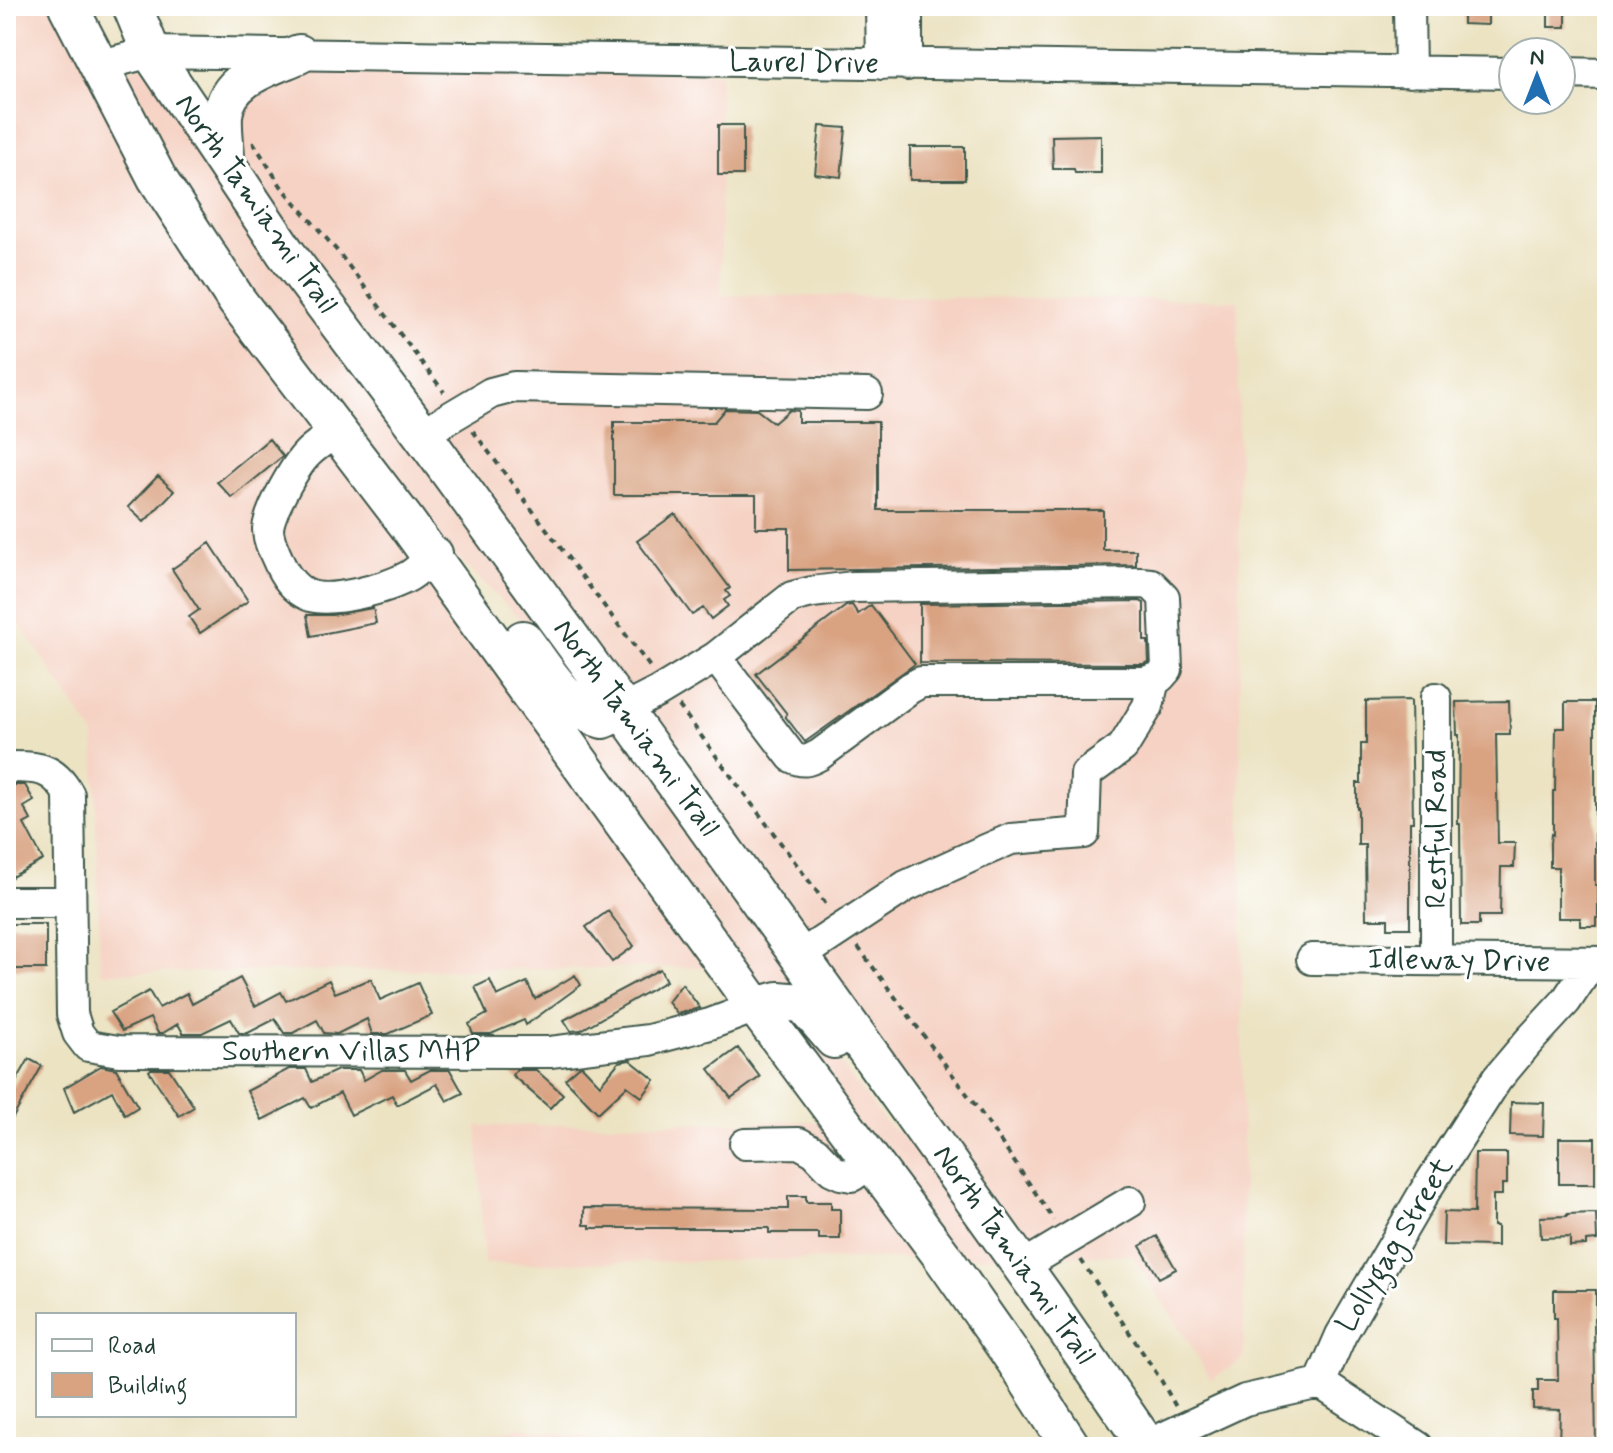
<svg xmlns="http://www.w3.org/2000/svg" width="1613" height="1453" viewBox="0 0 1613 1453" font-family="Mynerve,sans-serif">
  <rect width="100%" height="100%" fill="#fff"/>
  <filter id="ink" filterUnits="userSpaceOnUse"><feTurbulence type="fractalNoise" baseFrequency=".0125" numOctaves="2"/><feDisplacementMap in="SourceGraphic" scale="16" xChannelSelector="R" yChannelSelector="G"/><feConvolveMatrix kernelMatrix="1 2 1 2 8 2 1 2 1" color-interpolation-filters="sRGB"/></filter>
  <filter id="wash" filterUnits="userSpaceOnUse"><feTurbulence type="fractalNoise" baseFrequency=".006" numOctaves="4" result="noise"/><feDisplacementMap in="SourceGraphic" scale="32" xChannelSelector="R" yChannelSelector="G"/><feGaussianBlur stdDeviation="1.8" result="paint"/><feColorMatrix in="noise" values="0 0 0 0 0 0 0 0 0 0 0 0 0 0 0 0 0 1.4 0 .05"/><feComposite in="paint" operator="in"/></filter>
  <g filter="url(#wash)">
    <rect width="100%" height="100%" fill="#ece3c3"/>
    <!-- built -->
    <path fill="#f5d2c3" d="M 6,6 L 56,6 L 714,967 L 100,973 L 94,735 L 6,604 Z
      M 145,65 L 606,705 L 572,688 L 518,617 L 413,513 L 246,294 L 114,74 Z
      M 301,66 L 720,73 L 721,295 L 1238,300 L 1244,1358 L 1211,1380 L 1188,1341 L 1132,1255 L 1029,1256 L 236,157 L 241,96 Z
      M 504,634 L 620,724 L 827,1012 L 761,994 Z
      M 786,1012 L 814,1030 L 886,1123 L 930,1156 L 1002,1257 L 957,1257 L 775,1014 Z
      M 828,1121 L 930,1258 L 484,1264 L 477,1126 Z
      M 6,1236 L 9,1236 L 11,1447 L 6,1447 Z
      M 522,1427 L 632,1447 L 464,1447 L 469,1439 Z"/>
    <g id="blocks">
      <!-- building -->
      <path fill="#d9a382" d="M 1463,6 L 1488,6 L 1488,25 L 1463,24 Z
        M 1548,6 L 1566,6 L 1566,27 L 1548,27 Z
        M 718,125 L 743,125 L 743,175 L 718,175 Z
        M 820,126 L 846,128 L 841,177 L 815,174 Z
        M 1101,135 L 1101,173 L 1075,173 L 1074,169 L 1053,169 L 1052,136 Z
        M 910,147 L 965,147 L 965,180 L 910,180 Z
        M 725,409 L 757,410 L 774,423 L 789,410 L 798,411 L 798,422 L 878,422 L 878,510 L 1103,510 L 1103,550 L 1136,550 L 1136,565 L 789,570 L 789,528 L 756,528 L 756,495 L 614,495 L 614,422 L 714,422 Z
        M 269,439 L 283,456 L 232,498 L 217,482 Z
        M 158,476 L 174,491 L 144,522 L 128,507 Z
        M 675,514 L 730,588 L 726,591 L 730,596 L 724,600 L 728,606 L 711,619 L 703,608 L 692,615 L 637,541 Z
        M 210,543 L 248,601 L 200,633 L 189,617 L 199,610 L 172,569 Z
        M 1140,601 L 1144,603 L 1144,641 L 1148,641 L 1149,662 L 1143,664 L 920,663 L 920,604 Z
        M 852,605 L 858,614 L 871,605 L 915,664 L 805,742 L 785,716 L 787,714 L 756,674 L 846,606 Z
        M 373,608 L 376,623 L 311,636 L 307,615 L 332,615 Z
        M 1411,700 L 1413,822 L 1410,822 L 1410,928 L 1388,928 L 1388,919 L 1366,919 L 1365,845 L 1358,845 L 1358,808 L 1357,808 L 1357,783 L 1361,783 L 1361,744 L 1366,744 L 1366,701 Z
        M 1509,701 L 1510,734 L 1496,734 L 1498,843 L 1515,843 L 1514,867 L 1501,867 L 1500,916 L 1479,916 L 1479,925 L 1461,925 L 1460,824 L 1458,824 L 1459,735 L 1457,735 L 1456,702 Z
        M 1565,702 L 1595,702 L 1595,885 L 1598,885 L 1598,918 L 1596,918 L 1596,926 L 1580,926 L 1580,918 L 1558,918 L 1558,867 L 1550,867 L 1550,843 L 1551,834 L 1553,835 L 1553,791 L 1555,791 L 1556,728 L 1565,728 Z
        M 6,785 L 25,785 L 34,801 L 24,807 L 31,820 L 24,824 L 43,860 L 6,880 Z
        M 608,911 L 634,946 L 612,962 L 586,927 Z
        M 11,924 L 46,924 L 46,969 L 11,969 Z
        M 660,969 L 666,981 L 581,1030 L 571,1031 L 564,1020 Z
        M 575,975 L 581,985 L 526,1025 L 524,1020 L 491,1034 L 473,1034 L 469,1024 L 487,1014 L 475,987 L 490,980 L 497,996 L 527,982 L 535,999 Z
        M 240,978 L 255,1006 L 281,992 L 286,1001 L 329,980 L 335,993 L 371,979 L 380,1000 L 418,983 L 432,1015 L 388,1034 L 372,1034 L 367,1019 L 337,1034 L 324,1033 L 317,1020 L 293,1033 L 284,1033 L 275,1019 L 248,1033 L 239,1033 L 231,1019 L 202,1033 L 183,1033 L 178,1024 L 163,1033 L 158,1033 L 150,1018 L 122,1031 L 110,1012 L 149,991 L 159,1008 L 187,993 L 192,1004 Z
        M 682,984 L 700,1008 L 677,1014 L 668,1002 Z
        M 738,1048 L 760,1077 L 731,1098 L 709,1069 Z
        M 29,1059 L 42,1066 L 6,1130 L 6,1099 Z
        M 630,1060 L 655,1080 L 642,1097 L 627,1086 L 598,1113 L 565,1079 L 579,1067 L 582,1066 L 600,1085 L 619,1062 Z
        M 101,1066 L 116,1069 L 138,1107 L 125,1115 L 112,1091 L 74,1112 L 64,1088 Z
        M 151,1069 L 169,1069 L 194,1107 L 179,1116 L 149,1071 Z
        M 289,1069 L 306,1069 L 312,1082 L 338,1070 L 359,1070 L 364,1080 L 382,1070 L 405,1070 L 411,1080 L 430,1070 L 450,1070 L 463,1093 L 447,1101 L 437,1084 L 397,1105 L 392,1095 L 351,1115 L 340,1093 L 311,1108 L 305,1098 L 262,1120 L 247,1091 Z
        M 516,1070 L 536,1070 L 563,1094 L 550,1108 L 512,1075 Z
        M 1511,1102 L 1544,1103 L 1543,1136 L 1510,1135 Z
        M 1559,1138 L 1595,1138 L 1595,1184 L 1559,1184 Z
        M 1475,1153 L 1507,1153 L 1507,1184 L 1502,1184 L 1502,1195 L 1493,1195 L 1493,1226 L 1497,1226 L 1497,1246 L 1443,1245 L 1444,1212 L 1474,1213 Z
        M 788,1196 L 806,1196 L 806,1202 L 831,1202 L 831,1209 L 840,1209 L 840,1239 L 819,1239 L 819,1233 L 769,1233 L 769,1228 L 590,1228 L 590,1225 L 584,1225 L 584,1208 L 788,1209 Z
        M 1596,1213 L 1597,1240 L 1586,1241 L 1586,1245 L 1570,1246 L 1570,1237 L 1541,1238 L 1540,1217 L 1567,1216 L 1567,1214 Z
        M 1157,1236 L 1176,1269 L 1159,1278 L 1140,1246 Z
        M 1554,1290 L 1596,1290 L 1596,1318 L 1594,1318 L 1596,1447 L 1559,1447 L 1560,1410 L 1533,1409 L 1533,1391 L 1538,1391 L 1538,1380 L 1558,1380 L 1557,1318 L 1554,1318 Z"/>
    </g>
  </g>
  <g filter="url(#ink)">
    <use href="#blocks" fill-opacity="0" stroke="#3e5649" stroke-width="2"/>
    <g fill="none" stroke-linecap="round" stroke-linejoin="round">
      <defs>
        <path id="minor" d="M 881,6 L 882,64
          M 907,6 L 907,65
          M 1409,6 L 1410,72
          M 98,66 L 151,52 L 1513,73
          M 1561,73 L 1607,74
          M 337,431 C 327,439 315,445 307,454 C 295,466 269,512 268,529 C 268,539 273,549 277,558 C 283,573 292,588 308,595 C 330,604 388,588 409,576 C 419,570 428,560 437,553
          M 422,434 L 491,393 L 514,387 L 867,394
          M 1436,698 L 1436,960
          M 623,710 L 658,692 L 716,657 L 792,597 L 812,592 L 853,587 L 1141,583 L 1151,584 L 1164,597 L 1167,669 L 1160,677 L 1145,682 L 921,682 L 910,688 L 819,755 C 808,761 803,763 792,757 L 716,657
          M 6,767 C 37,767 53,766 69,795 L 72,1014 L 78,1033 L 88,1046 L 119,1051 L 550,1052 L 649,1040 L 710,1024 L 756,1007
          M 6,902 L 70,902
          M 800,956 L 906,886 L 981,852 L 1011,839 L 1084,833 L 1086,774 L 1123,747 L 1148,706 L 1154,680
          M 1312,959 L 1607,962
          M 745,1144 L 799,1143 L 815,1152 L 832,1170 L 841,1174 L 852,1176 L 872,1162
          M 1023,1266 L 1130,1202
          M 1320,1383 L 1418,1447
          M 1143,1447 L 1245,1400 L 1320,1383 L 1341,1335 L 1425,1191 L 1497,1079 L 1529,1041 L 1566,1001 L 1592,962"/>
        <path id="major" d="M 68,6 L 157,178 L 237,301 L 406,522 L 756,1007 L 942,1256 L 1015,1360 L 1071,1447
          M 132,6 L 151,52 L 285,252 L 422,434 L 623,710 L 1044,1297 L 1148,1447
          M 225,161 C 225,146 222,130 223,115 C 227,77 269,67 299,54
          M 523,640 C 545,669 566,708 603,719 L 623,710
          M 756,1007 L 778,1001 L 803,1003 L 834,1039"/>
      </defs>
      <!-- minor casing -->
      <use href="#minor" stroke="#3e5649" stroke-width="34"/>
      <!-- major casing -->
      <use href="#major" stroke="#3e5649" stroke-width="42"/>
      <!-- path -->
      <path stroke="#3e5649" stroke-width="4" stroke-dasharray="6 6" stroke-linecap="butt" d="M 253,142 L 281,186 L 339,253 L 444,392
        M 473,431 L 650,667
        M 679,706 L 829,908
        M 858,947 L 981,1113 L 1054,1220
        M 1081,1260 L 1161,1380 L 1176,1407"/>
      <!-- minor -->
      <use href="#minor" stroke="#fff" stroke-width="30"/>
      <!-- major -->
      <use href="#major" stroke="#fff" stroke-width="38"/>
    </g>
  </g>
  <g text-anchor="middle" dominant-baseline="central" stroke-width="6" stroke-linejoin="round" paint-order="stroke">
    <!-- street labels -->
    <g font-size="30" fill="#1f3d34" stroke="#fff">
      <text transform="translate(804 63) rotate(1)">Laurel Drive</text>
      <text transform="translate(256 204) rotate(55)">North Tamiami Trail</text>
      <text transform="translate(636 728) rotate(54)">North Tamiami Trail</text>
      <text transform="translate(1436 829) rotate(-90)">Restful Road</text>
      <text transform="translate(1459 961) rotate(1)">Idleway Drive</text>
      <text x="351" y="1051">Southern Villas MHP</text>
      <text transform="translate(1395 1245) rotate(-59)">Lollygag Street</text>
      <text transform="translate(1014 1255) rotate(55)">North Tamiami Trail</text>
    </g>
  </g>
  <!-- margin -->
  <rect width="1613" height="1453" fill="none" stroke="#fff" stroke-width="32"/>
  <!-- legend -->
  <rect x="36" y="1313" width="260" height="104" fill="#ffffff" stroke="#a5b1ae" stroke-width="2"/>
  <rect x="52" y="1339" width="40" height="12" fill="#ffffff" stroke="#a5b1ae" stroke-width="2"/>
  <text x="108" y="1353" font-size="24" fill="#1f3d34">Road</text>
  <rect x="52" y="1373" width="40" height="24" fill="#d9a382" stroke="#a5b1ae" stroke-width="2"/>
  <text x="108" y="1393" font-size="24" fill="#1f3d34">Building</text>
  <!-- north arrow -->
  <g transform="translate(1537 76)"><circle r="38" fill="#ffffff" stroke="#a5b1ae" stroke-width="2"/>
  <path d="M0-6L14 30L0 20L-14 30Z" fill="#1f6fb2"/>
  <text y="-12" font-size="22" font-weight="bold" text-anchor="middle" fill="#1f3d34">N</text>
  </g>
</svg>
